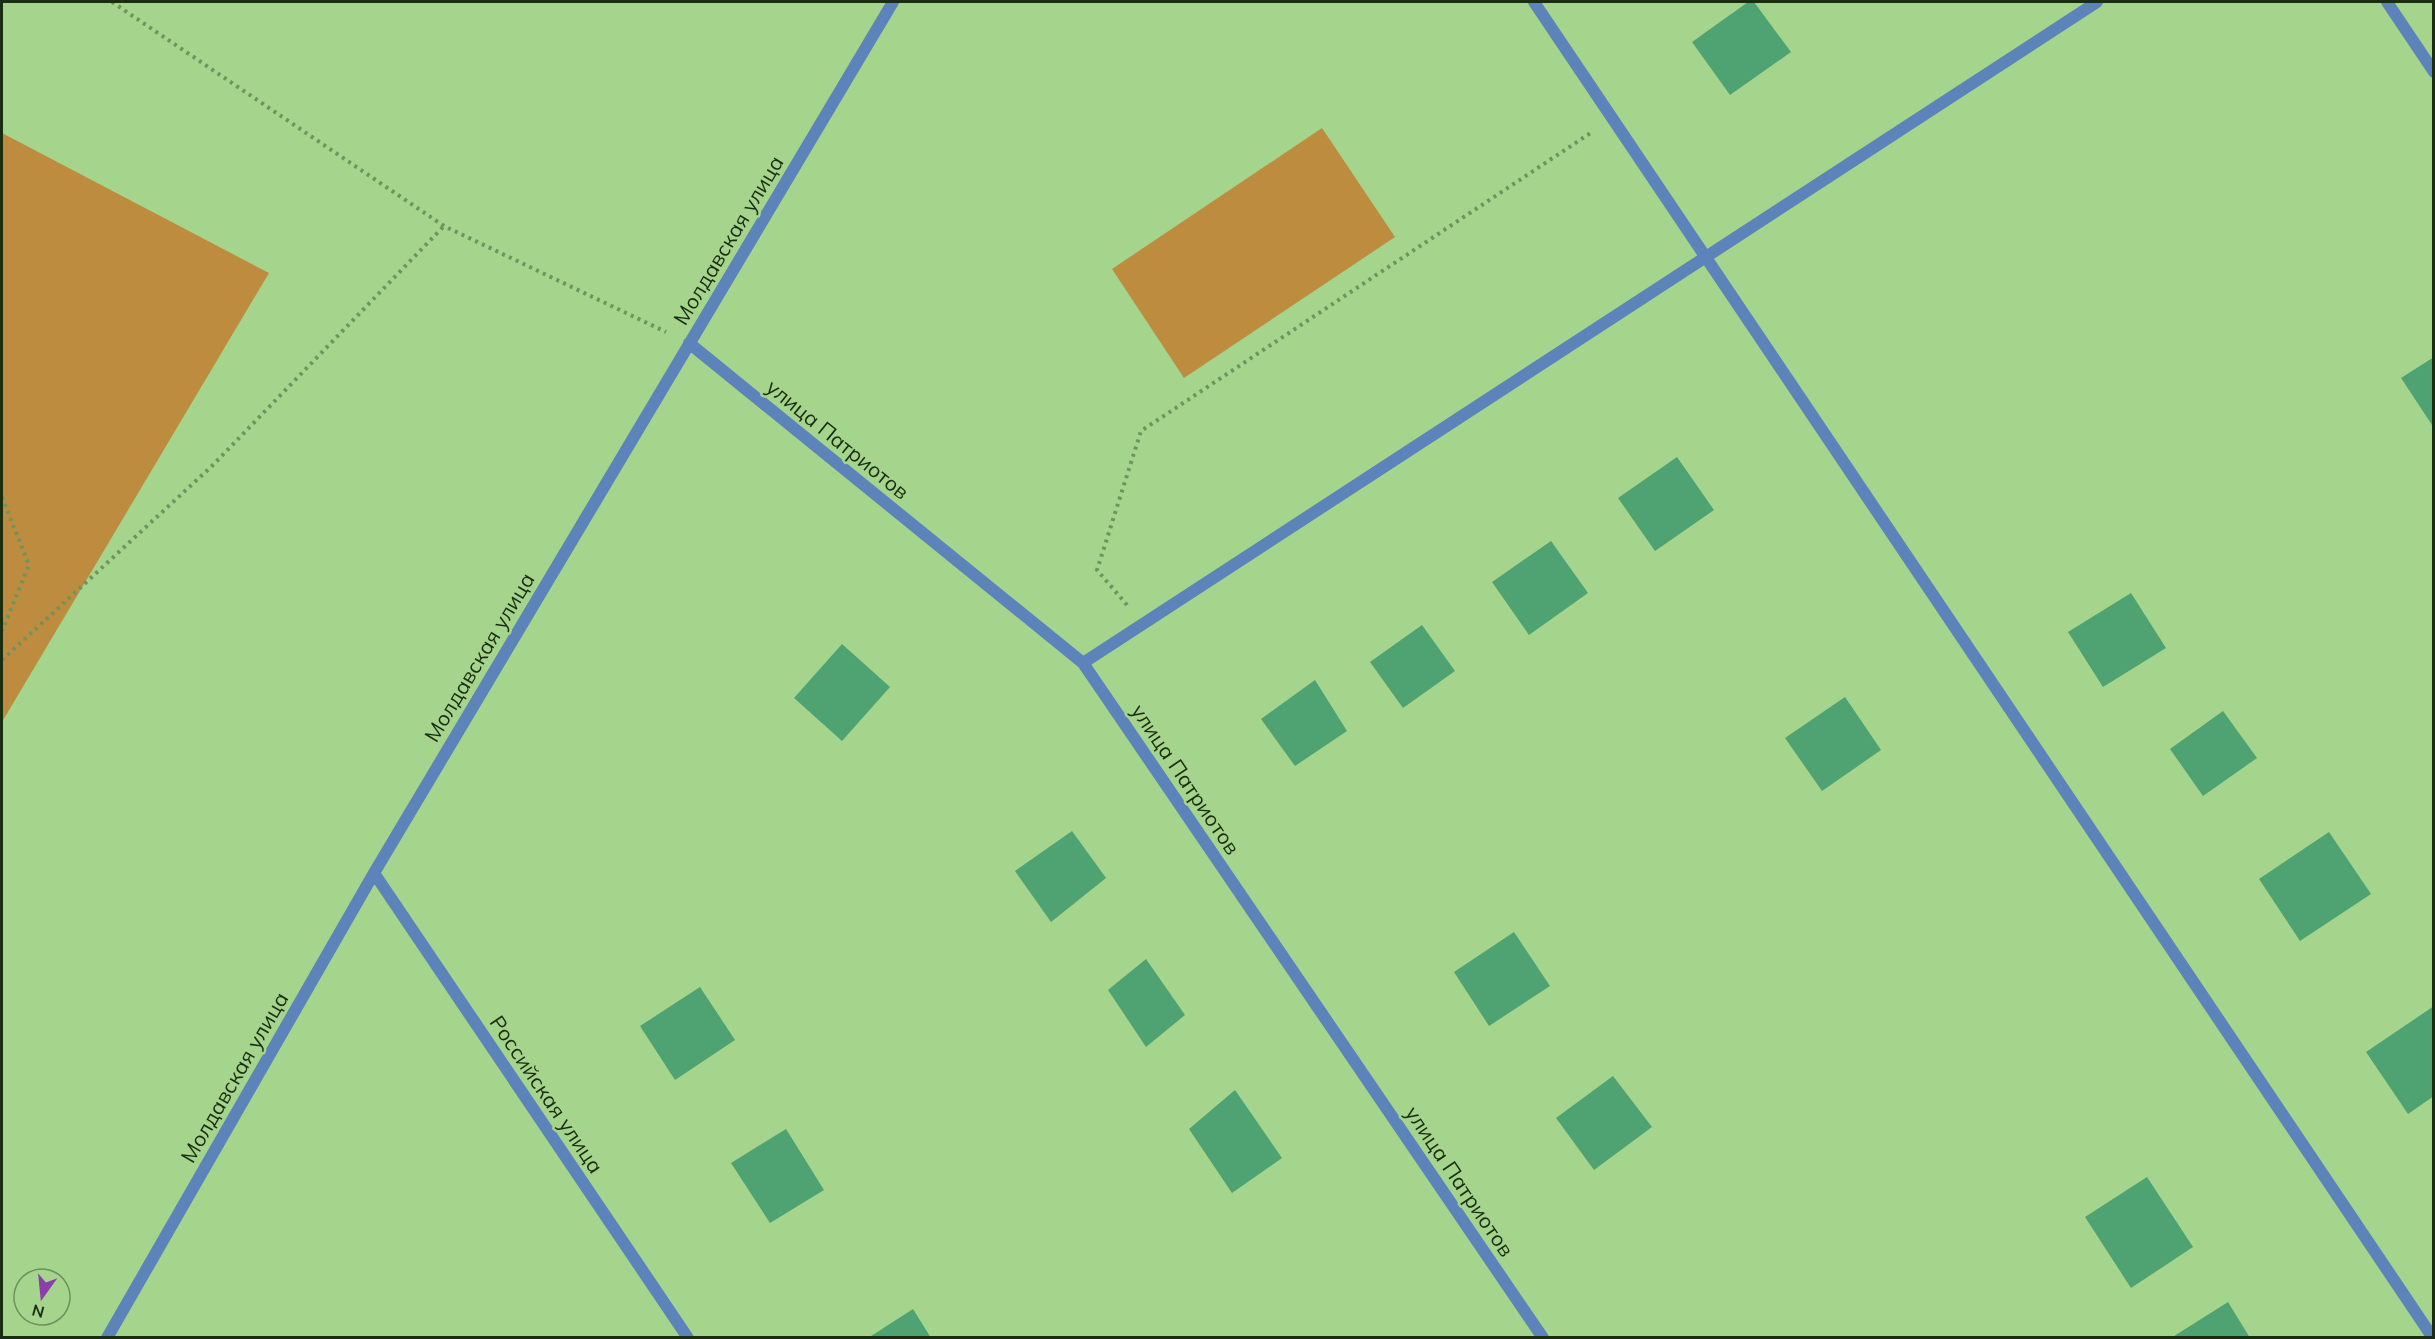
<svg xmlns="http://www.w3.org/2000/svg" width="2435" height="1339" viewBox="0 0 2435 1339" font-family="Mulish,sans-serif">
  <rect width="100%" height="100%" fill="#a5d58d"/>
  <!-- green -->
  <path fill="#be8c3e" d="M 1322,128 L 1395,237 L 1184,378 L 1112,269 Z
    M 2,133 L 269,273 L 2,722 Z"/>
  <!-- building -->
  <path fill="#4fa272" d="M 1748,2 L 1754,2 L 1791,52 L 1730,95 L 1692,42 Z
    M 2434,357 L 2434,428 L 2401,378 Z
    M 1677,457 L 1714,510 L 1655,551 L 1618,498 Z
    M 1551,541 L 1588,593 L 1529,635 L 1492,582 Z
    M 2131,593 L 2166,648 L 2103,687 L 2068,632 Z
    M 1422,625 L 1455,671 L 1403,708 L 1370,662 Z
    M 842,644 L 890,687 L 842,741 L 794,698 Z
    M 1315,680 L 1347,731 L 1295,766 L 1261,719 Z
    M 1845,697 L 1881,750 L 1822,791 L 1785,738 Z
    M 2223,711 L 2257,758 L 2203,796 L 2170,749 Z
    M 1072,831 L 1106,878 L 1051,922 L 1015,871 Z
    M 2329,832 L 2371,894 L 2300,941 L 2259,879 Z
    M 1514,932 L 1550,986 L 1489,1026 L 1454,972 Z
    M 1146,959 L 1185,1015 L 1146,1047 L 1108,990 Z
    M 700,987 L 735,1040 L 675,1080 L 640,1026 Z
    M 2434,1006 L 2434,1096 L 2408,1114 L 2366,1052 Z
    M 1613,1076 L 1652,1127 L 1594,1170 L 1556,1118 Z
    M 1235,1090 L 1282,1158 L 1232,1193 L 1189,1129 Z
    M 786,1129 L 824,1190 L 770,1223 L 731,1163 Z
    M 2147,1177 L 2193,1247 L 2131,1288 L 2085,1217 Z
    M 2228,1302 L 2250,1338 L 2171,1338 Z
    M 913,1309 L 931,1338 L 868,1338 Z"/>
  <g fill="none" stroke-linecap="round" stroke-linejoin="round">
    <!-- path -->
    <path stroke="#6f945d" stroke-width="4" stroke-dasharray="3 4.5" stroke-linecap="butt" d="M 112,2 L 444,226 L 666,332
      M 2,497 L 29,565 L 2,631
      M 1127,605 L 1097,570 L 1141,431 L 1592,132
      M 2,660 L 212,466 L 444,226"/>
    <!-- minor -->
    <path stroke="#5c84ba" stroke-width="12" d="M 1534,2 L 2433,1338
      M 2387,2 L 2434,72
      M 689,343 L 1083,663 L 1543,1338
      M 1083,663 L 2097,2
      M 374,873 L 688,1338
      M 107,1338 L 374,873 L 893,2"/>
  </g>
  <g text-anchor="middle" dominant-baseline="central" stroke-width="5" stroke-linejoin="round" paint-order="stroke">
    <!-- street labels -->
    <g font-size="21" fill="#1a2d10" stroke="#a5d58d">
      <text transform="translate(728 240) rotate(-59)">Молдавская улица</text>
      <text transform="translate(838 439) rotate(39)">улица Патриотов</text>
      <text transform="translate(479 657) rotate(-59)">Молдавская улица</text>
      <text transform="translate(1186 779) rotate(56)">улица Патриотов</text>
      <text transform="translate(234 1077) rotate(-60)">Молдавская улица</text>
      <text transform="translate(547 1094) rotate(56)">Российская улица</text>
      <text transform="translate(1460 1181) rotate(56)">улица Патриотов</text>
    </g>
  </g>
  <!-- border -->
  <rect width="2435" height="1339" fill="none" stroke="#1a2d10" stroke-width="6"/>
  <!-- north arrow -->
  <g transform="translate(42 1297) rotate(195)"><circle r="28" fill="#a5d58d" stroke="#6d925b" stroke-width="1.5"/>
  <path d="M0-4.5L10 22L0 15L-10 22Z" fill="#8f3dac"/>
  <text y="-9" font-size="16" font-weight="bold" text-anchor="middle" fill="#1a2d10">N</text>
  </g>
</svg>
